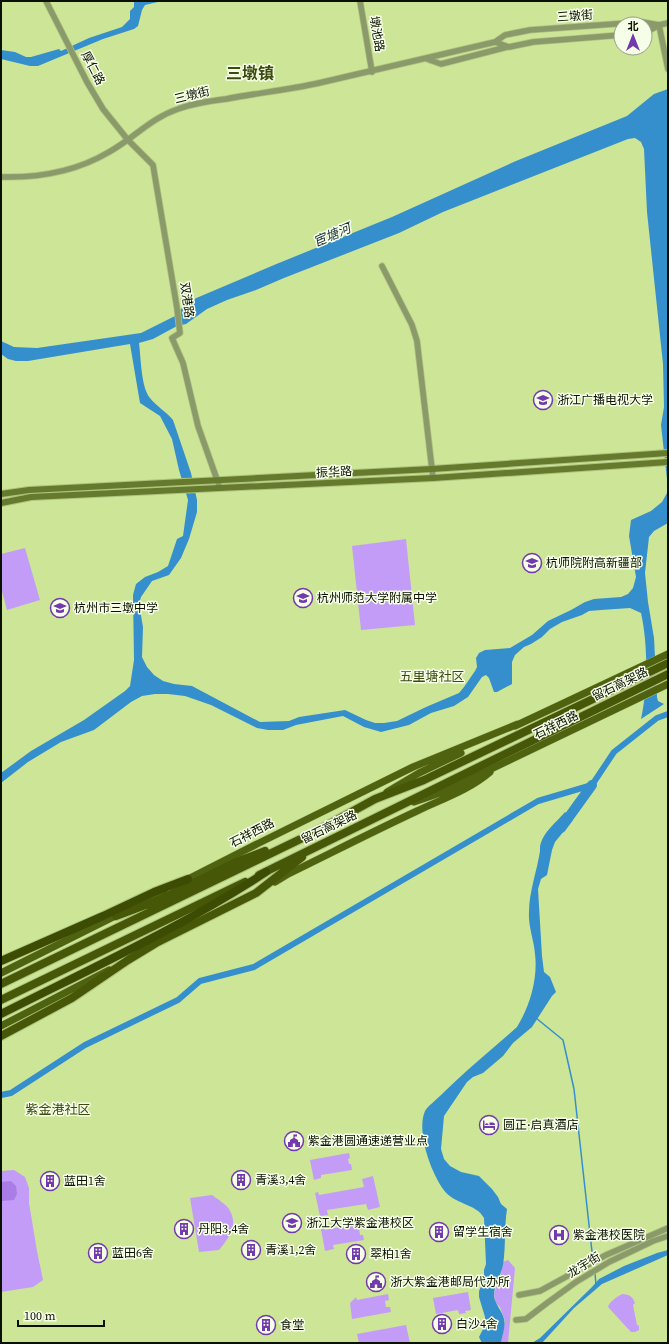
<svg xmlns="http://www.w3.org/2000/svg" width="669" height="1344" viewBox="0 0 669 1344" font-family="'Source Serif 4','Noto Sans SC',serif">
  <rect width="100%" height="100%" fill="#cde597"/>
  <!-- green -->
  <path fill="#c39cf8" d="M 406,539 L 415,625 L 361,630 L 352,546 Z
    M 25,548 L 40,600 L 7,610 L 1,588 L 1,554 Z
    M 349,1153 L 350,1158 L 348,1159 L 349,1164 L 351,1164 L 352,1170 L 321,1175 L 321,1178 L 314,1180 L 310,1160 Z
    M 14,1170 L 25,1177 L 29,1188 L 29,1203 L 37,1251 L 43,1280 L 33,1287 L 1,1292 L 1,1171 Z
    M 373,1176 L 380,1207 L 368,1210 L 366,1204 L 327,1210 L 328,1215 L 320,1216 L 315,1193 L 318,1192 L 319,1195 L 364,1187 L 362,1179 Z
    M 212,1195 C 217,1199 226,1204 229,1209 C 239,1225 229,1238 219,1250 L 199,1252 L 190,1198 Z
    M 361,1223 L 362,1228 L 359,1228 L 360,1235 L 363,1235 L 364,1240 L 333,1245 L 334,1249 L 325,1251 L 321,1229 L 324,1228 L 325,1230 Z
    M 508,1260 L 515,1268 L 508,1343 L 501,1343 L 505,1321 L 500,1307 L 495,1302 L 494,1294 L 501,1274 L 503,1262 Z
    M 468,1292 L 471,1310 L 465,1311 L 466,1313 L 459,1314 L 458,1310 L 436,1314 L 433,1298 Z
    M 388,1294 L 389,1300 L 385,1301 L 386,1307 L 390,1307 L 391,1312 L 352,1319 L 350,1303 L 356,1297 L 357,1300 Z
    M 622,1294 C 629,1294 633,1297 635,1303 L 633,1305 L 637,1325 L 639,1326 L 639,1330 L 635,1332 L 631,1332 L 608,1307 C 610,1301 617,1297 622,1294 Z
    M 406,1325 L 410,1343 L 359,1343 L 357,1334 Z"/>
  <!-- forest -->
  <path fill="#aa7ce5" d="M 11,1181 L 16,1186 L 17,1194 L 14,1200 L 1,1201 L 1,1182 Z"/>
  <!-- water -->
  <path fill="#358fcc" fill-rule="evenodd" d="M 134,1 L 162,1 L 145,5 L 142,10 L 138,26 L 134,29 L 103,39 L 38,66 L 30,66 L 1,59 L 1,50 L 15,52 L 26,57 L 31,57 L 59,49 L 61,51 L 89,38 L 122,27 L 130,19 L 130,11 L 134,7 Z
    M 668,89 L 667,138 L 668,147 L 668,523 L 654,531 L 649,537 L 645,573 L 648,602 L 654,638 L 657,697 L 658,701 L 664,704 L 641,719 C 648,688 648,644 641,613 L 630,608 L 601,610 L 589,611 L 582,615 L 562,622 L 550,629 L 542,637 L 531,644 L 524,647 L 515,655 L 512,662 L 512,684 L 497,692 L 494,692 L 489,678 L 486,675 L 482,677 L 468,697 L 454,706 L 431,713 L 409,725 L 381,732 L 364,727 L 343,716 L 296,725 L 283,730 L 268,730 L 257,728 L 211,705 L 185,696 L 168,694 L 155,694 L 142,696 L 131,702 L 94,730 L 61,742 L 28,762 L 1,783 L 1,773 L 31,751 L 84,720 L 125,691 L 130,686 L 134,660 L 133,595 L 136,584 L 145,577 L 158,572 L 168,566 L 177,539 L 183,536 L 188,500 L 179,470 L 172,439 L 160,416 L 140,403 L 130,344 L 28,361 L 16,361 L 8,359 L 1,354 L 1,341 L 14,347 L 37,348 L 141,333 L 175,316 L 181,309 L 194,299 L 274,265 L 392,217 L 516,161 L 627,116 L 654,94 ZM 635,138 L 641,142 L 644,149 L 647,212 L 663,364 L 664,407 L 661,425 L 667,479 L 667,493 L 662,502 L 651,511 L 631,520 L 629,536 L 636,577 L 633,588 L 628,594 L 621,597 L 594,599 L 585,602 L 571,610 L 548,621 L 532,635 L 510,648 L 485,650 L 479,653 L 476,658 L 477,667 L 475,671 L 464,687 L 459,693 L 426,707 L 397,721 L 384,723 L 375,723 L 366,720 L 345,710 L 299,717 L 289,721 L 260,722 L 192,686 L 174,684 L 163,681 L 154,675 L 147,667 L 142,657 L 143,627 L 139,604 L 141,597 L 152,581 L 169,575 L 181,558 L 189,539 L 197,512 L 197,500 L 191,473 L 173,420 C 167,412 157,407 150,398 C 141,387 141,358 139,343 L 153,339 L 177,326 L 186,324 L 207,309 L 227,300 L 256,290 L 284,278 L 399,233 L 443,212 L 628,139 Z
    M 565,812 L 573,820 L 555,842 L 552,850 L 547,875 L 541,879 L 538,889 L 542,956 L 544,972 L 550,977 L 556,992 L 552,996 L 532,1027 L 513,1043 L 503,1056 L 483,1073 L 473,1077 L 467,1082 L 444,1116 L 441,1149 L 444,1159 L 450,1166 L 461,1172 L 479,1176 L 492,1189 L 498,1197 L 501,1204 L 507,1209 C 504,1228 506,1247 503,1265 C 501,1275 495,1284 494,1294 C 493,1302 502,1310 504,1319 C 506,1327 502,1335 501,1343 L 482,1343 L 479,1337 L 484,1327 L 485,1317 L 479,1297 L 479,1291 L 484,1280 L 484,1270 L 486,1264 L 484,1218 C 476,1203 454,1205 443,1189 C 431,1172 416,1132 425,1111 C 428,1106 436,1100 440,1096 C 464,1072 491,1050 517,1027 C 530,1006 538,978 535,954 C 534,940 528,926 529,912 C 529,892 537,871 540,851 C 539,835 555,824 565,812 Z
    M 668,1250 L 668,1255 L 602,1284 L 574,1308 L 542,1343 L 532,1343 L 540,1338 L 592,1287 L 599,1279 L 624,1266 L 657,1253 Z"/>
  <g fill="none" stroke-linecap="round" stroke-linejoin="round">
    <!-- stream -->
    <path stroke="#358fcc" stroke-width="1.5" d="M 536,1018 L 563,1040 L 574,1089 L 593,1261
      M 595,1273 L 596,1285"/>
    <!-- canal -->
    <path stroke="#358fcc" stroke-width="6" d="M 1,1095 L 11,1093 L 85,1045 L 178,1000 L 200,981 L 254,967 L 538,801 L 592,785 L 614,752 L 657,718 L 668,714"/>
    <!-- river -->
    <path stroke="#358fcc" stroke-width="10" d="M 561,828 L 592,785"/>
    <defs>
      <path id="tertiary" d="M 46,1 L 87,82 L 103,109 L 128,140 L 153,165 L 177,308 L 180,333 L 172,338 L 183,363 L 198,426 L 220,488
        M 360,1 L 372,72
        M 659,25 L 668,69
        M 645,33 L 659,25 L 668,23
        M 495,42 L 509,47 L 533,42 L 621,35
        M 427,59 L 441,64 L 507,47
        M 1,177 C 38,178 77,171 109,152 C 134,138 151,118 178,109 C 194,103 210,101 226,99 C 257,93 288,90 319,83 L 495,42 L 505,35 L 530,30 L 642,22 L 659,25
        M 382,266 L 412,325 L 417,341 L 433,478
        M 519,1295 L 540,1291 L 606,1255 L 668,1228
        M 516,1320 L 526,1319 L 547,1303 L 576,1282 L 609,1262 L 653,1241 L 668,1236"/>
      <path id="secondary" d="M 1,494 L 29,490 L 432,469 L 668,453
        M 1,503 L 31,497 L 433,478 L 668,462"/>
      <path id="primary" d="M 515,726 L 668,654
        M 387,792 L 419,773 L 461,753
        M 414,802 L 443,792 L 668,684
        M 184,881 L 259,843 L 413,767 L 518,724
        M 275,882 L 288,874 C 331,853 374,831 417,811 C 442,799 469,790 490,772
        M 139,904 L 164,892
        M 1,973 L 121,913
        M 1,1026 L 109,970"/>
      <path id="trunk" d="M 259,875 L 668,674
        M 116,916 L 159,900 L 236,862 L 265,851
        M 1,984 L 313,833 L 375,799 L 424,780 L 668,663
        M 1,1000 L 245,882
        M 1,1036 L 72,998 L 128,960 L 156,943 L 256,893 L 302,857"/>
      <path id="motorway" d="M 1,961 L 103,916 L 154,892 L 188,879
        M 1,1014 C 90,969 182,927 266,872"/>
    </defs>
    <!-- tertiary casing -->
    <use href="#tertiary" stroke="#aec37f" stroke-width="7"/>
    <!-- secondary casing -->
    <use href="#secondary" stroke="#aec37f" stroke-width="8"/>
    <!-- primary casing -->
    <use href="#primary" stroke="#aec37f" stroke-width="8"/>
    <!-- trunk casing -->
    <use href="#trunk" stroke="#aec37f" stroke-width="10"/>
    <!-- motorway casing -->
    <use href="#motorway" stroke="#aec37f" stroke-width="10"/>
    <!-- tertiary -->
    <use href="#tertiary" stroke="#8b9a6a" stroke-width="5.5"/>
    <!-- secondary -->
    <use href="#secondary" stroke="#667a2d" stroke-width="6"/>
    <!-- primary -->
    <use href="#primary" stroke="#4f620f" stroke-width="7"/>
    <!-- trunk -->
    <use href="#trunk" stroke="#465708" stroke-width="8"/>
    <!-- motorway -->
    <use href="#motorway" stroke="#3c4c02" stroke-width="8"/>
  </g>
  <!-- icons -->
  <defs>
    <symbol id="school-ring" viewBox="-11 -11 22 22"><circle r="9.5" fill="#f6fee7" stroke="#7339af" stroke-width="1.5"/><path d="M0-5L7-2L0 1L-7-2ZM-4 1L0 2.5L4 1V4Q0 6-4 4Z" fill="#7339af"/></symbol>
    <symbol id="hotel-ring" viewBox="-11 -11 22 22"><circle r="9.5" fill="#f6fee7" stroke="#7339af" stroke-width="1.5"/><path d="M-6-4.5h1.5V1H6V5H4.5V3h-9V5H-6ZM-4 0a1.8 1.8 0 1 1 3.6 0ZM.5 0V-2.5h3Q6-2.5 6 0Z" fill="#7339af"/></symbol>
    <symbol id="civic-ring" viewBox="-11 -11 22 22"><circle r="9.5" fill="#f6fee7" stroke="#7339af" stroke-width="1.5"/><path d="M-.6-6.5H3V-4.5H.6V-3L4-1V1h2V6H-6V1h2V-1L-.6-3ZM-1.2 2.5V6h2.4V2.5Z" fill="#7339af"/></symbol>
    <symbol id="building-ring" viewBox="-11 -11 22 22"><circle r="9.5" fill="#f6fee7" stroke="#7339af" stroke-width="1.5"/><path d="M-4-6H4V6H1V3H-1V6H-4ZM-2.5-4.3h1.7v1.8h-1.7ZM.8-4.3h1.7v1.8H.8ZM-2.5-1h1.7V.8h-1.7ZM.8-1h1.7V.8H.8Z" fill="#7339af"/></symbol>
    <symbol id="university-ring" viewBox="-11 -11 22 22"><circle r="9.5" fill="#f6fee7" stroke="#7339af" stroke-width="1.5"/><path d="M0-5L7-2L0 1L-7-2ZM-4 1L0 2.5L4 1V4Q0 6-4 4Z" fill="#7339af"/></symbol>
    <symbol id="hospital-ring" viewBox="-11 -11 22 22"><circle r="9.5" fill="#f6fee7" stroke="#7339af" stroke-width="1.5"/><path d="M-5-5h3v3.5h4V-5h3V5h-3V1.5h-4V5h-3Z" fill="#7339af"/></symbol>
  </defs>
  <g fill-rule="evenodd">
    <use href="#school-ring" x="532" y="389" width="22" height="22"/>
    <use href="#school-ring" x="521" y="552" width="22" height="22"/>
    <use href="#school-ring" x="292" y="587" width="22" height="22"/>
    <use href="#school-ring" x="49" y="597" width="22" height="22"/>
    <use href="#hotel-ring" x="478" y="1114" width="22" height="22"/>
    <use href="#civic-ring" x="283" y="1130" width="22" height="22"/>
    <use href="#building-ring" x="230" y="1169" width="22" height="22"/>
    <use href="#building-ring" x="39" y="1170" width="22" height="22"/>
    <use href="#university-ring" x="281" y="1212" width="22" height="22"/>
    <use href="#building-ring" x="173" y="1218" width="22" height="22"/>
    <use href="#building-ring" x="428" y="1221" width="22" height="22"/>
    <use href="#hospital-ring" x="548" y="1224" width="22" height="22"/>
    <use href="#building-ring" x="240" y="1239" width="22" height="22"/>
    <use href="#building-ring" x="87" y="1242" width="22" height="22"/>
    <use href="#building-ring" x="345" y="1243" width="22" height="22"/>
    <use href="#civic-ring" x="365" y="1271" width="22" height="22"/>
    <use href="#building-ring" x="431" y="1313" width="22" height="22"/>
    <use href="#building-ring" x="255" y="1314" width="22" height="22"/>
  </g>
  <g text-anchor="middle" dominant-baseline="central" stroke-width="3" stroke-linejoin="round" paint-order="stroke">
    <!-- street labels -->
    <g font-size="12" fill="#0a1100" stroke="#f6fee7">
      <text transform="translate(575 16) rotate(-4)">三墩街</text>
      <text transform="translate(377 34) rotate(80)">墩池路</text>
      <text transform="translate(93 68) rotate(62)">厚仁路</text>
      <text transform="translate(192 95) rotate(-14)">三墩街</text>
      <text transform="translate(187 300) rotate(82)">双港路</text>
      <text transform="translate(334 472) rotate(-3)">振华路</text>
      <text transform="translate(620 684) rotate(-26)">留石高架路</text>
      <text transform="translate(556 725) rotate(-26)">石祥西路</text>
      <text transform="translate(329 827) rotate(-26)">留石高架路</text>
      <text transform="translate(252 833) rotate(-27)">石祥西路</text>
      <text transform="translate(584 1265) rotate(-32)">龙宇街</text>
    </g>
    <!-- poi labels -->
    <g font-size="12" fill="#0a1100" stroke="#f6fee7" text-anchor="start">
      <text x="557" y="400">浙江广播电视大学</text>
      <text x="546" y="563">杭师院附高新疆部</text>
      <text x="317" y="598">杭州师范大学附属中学</text>
      <text x="74" y="608">杭州市三墩中学</text>
      <text x="503" y="1125">圆正·启真酒店</text>
      <text x="308" y="1141">紫金港圆通速递营业点</text>
      <text x="255" y="1180">青溪3,4舍</text>
      <text x="64" y="1181">蓝田1舍</text>
      <text x="306" y="1223">浙江大学紫金港校区</text>
      <text x="198" y="1229">丹阳3,4舍</text>
      <text x="453" y="1232">留学生宿舍</text>
      <text x="573" y="1235">紫金港校医院</text>
      <text x="265" y="1250">青溪1,2舍</text>
      <text x="112" y="1253">蓝田6舍</text>
      <text x="370" y="1254">翠柏1舍</text>
      <text x="390" y="1282">浙大紫金港邮局代办所</text>
      <text x="456" y="1324">白沙4舍</text>
      <text x="280" y="1325">食堂</text>
    </g>
    <!-- water labels -->
    <g font-size="13" font-style="italic" fill="#1b2e3d" stroke="#f6fee7">
      <text transform="translate(332 235) rotate(-23)">宦塘河</text>
    </g>
    <!-- neighbourhood labels -->
    <g font-size="13" fill="#3b4a0e" stroke="#f6fee7">
      <text x="432" y="676">五里塘社区</text>
      <text x="58" y="1109">紫金港社区</text>
    </g>
    <!-- district labels -->
    <g font-size="16" font-weight="bold" fill="#3b4a0e" stroke="#f6fee7">
      <text x="250" y="73">三墩镇</text>
    </g>
  </g>
  <!-- border -->
  <rect width="669" height="1344" fill="none" stroke="#0a1100" stroke-width="4"/>
  <!-- north arrow -->
  <g transform="translate(633 36)"><circle r="19" fill="#f6fee7" stroke="#989f8b"/>
  <path d="M0-3L7 15L0 10L-7 15Z" fill="#7339af"/>
  <text y="-6" font-size="11" font-weight="bold" text-anchor="middle" fill="#0a1100">北</text>
  </g>
  <!-- scale -->
  <path d="M18 1320v6h86v-6" fill="none" stroke="#0a1100" stroke-width="2"/>
  <text x="24" y="1320" font-size="12" fill="#0a1100" stroke="#f6fee7" stroke-width="3" paint-order="stroke">100 m</text>
</svg>
